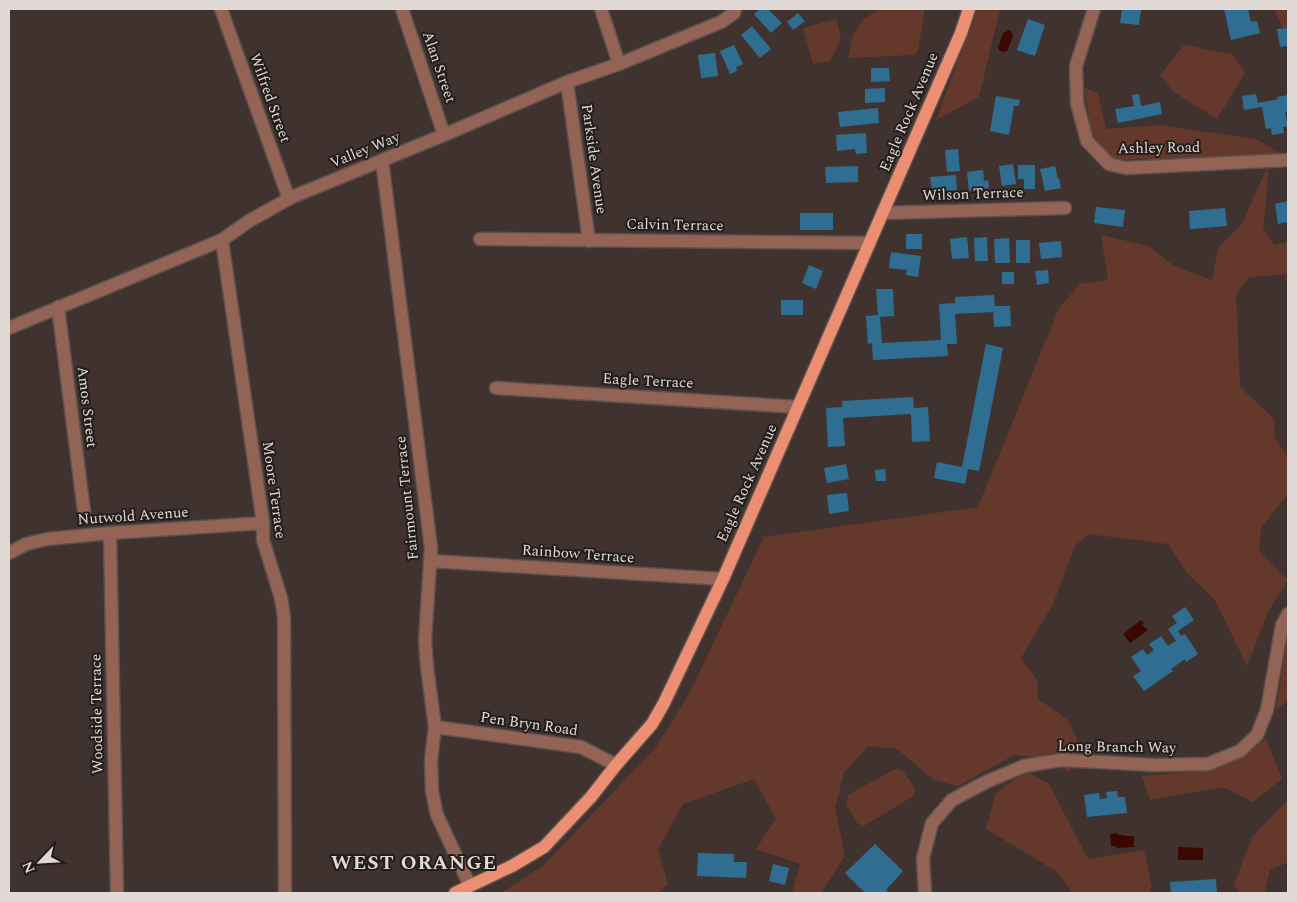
<svg xmlns="http://www.w3.org/2000/svg" width="1297" height="902" viewBox="0 0 1297 902" font-family="Spectral,serif">
  <rect width="100%" height="100%" fill="#40332f"/>
  <!-- green -->
  <path fill="#64392b" d="M 881,9 L 925,9 L 918,51 L 914,55 L 848,58 L 853,34 L 865,18 Z
    M 977,9 L 1000,9 L 979,97 L 936,120 Z
    M 1274,9 L 1288,9 L 1288,40 Z
    M 836,19 L 841,40 L 830,61 L 813,64 L 803,28 Z
    M 1184,45 L 1232,54 L 1245,73 L 1217,119 L 1174,92 L 1160,75 Z
    M 1084,88 L 1098,93 L 1106,129 L 1159,125 L 1256,139 L 1285,156 L 1114,160 L 1092,134 Z
    M 1268,165 L 1267,193 L 1263,228 L 1274,245 L 1288,242 L 1288,274 L 1249,277 L 1236,295 L 1240,387 L 1274,419 L 1275,438 L 1288,457 L 1288,494 L 1261,528 L 1259,551 L 1288,580 L 1269,610 L 1247,666 L 1215,600 L 1187,573 L 1168,544 L 1088,534 L 1075,546 L 1053,604 L 1021,658 L 1037,680 L 1038,699 L 1068,720 L 1081,748 L 1070,772 L 1041,757 L 1014,755 L 958,786 L 934,780 L 897,749 L 868,746 L 844,773 L 835,808 L 845,856 L 821,893 L 792,893 L 800,864 L 756,849 L 776,819 L 754,779 L 683,804 L 658,849 L 668,884 L 658,893 L 501,893 L 543,866 L 657,746 L 690,692 L 764,537 L 978,507 L 1059,308 L 1080,284 L 1108,280 L 1101,235 L 1148,246 L 1174,266 L 1212,280 L 1218,248 L 1242,224 Z
    M 1288,629 L 1288,700 L 1276,711 Z
    M 1266,739 L 1282,779 L 1253,802 L 1223,787 L 1150,800 L 1142,776 L 1202,771 L 1243,756 Z
    M 895,769 L 902,770 L 915,788 L 913,796 L 864,826 L 857,823 L 846,804 L 848,795 Z
    M 1026,771 L 1049,784 L 1088,859 L 1144,850 L 1152,887 L 1148,893 L 1073,893 L 1056,871 L 986,829 L 996,793 Z
    M 1288,800 L 1288,862 L 1270,870 L 1264,893 L 1241,893 L 1234,885 L 1252,837 Z"/>
  <!-- water -->
  <path fill="#3b0700" d="M 1007,30 L 1011,31 L 1013,36 L 1007,51 L 1004,52 L 1000,51 L 998,48 L 1003,33 L 1006,32 Z
    M 1141,620 L 1144,623 L 1142,625 L 1148,630 L 1130,643 L 1123,634 Z
    M 1118,833 L 1118,835 L 1123,835 L 1123,836 L 1134,836 L 1134,847 L 1117,848 L 1116,846 L 1111,846 L 1110,834 Z
    M 1178,847 L 1203,848 L 1203,860 L 1178,860 Z"/>
  <!-- building -->
  <path fill="#306e91" d="M 760,9 L 768,9 L 782,23 L 771,33 L 754,14 Z
    M 1122,9 L 1141,9 L 1139,25 L 1120,23 Z
    M 1224,9 L 1248,9 L 1251,22 L 1257,21 L 1260,33 L 1231,40 Z
    M 798,13 L 805,21 L 793,30 L 787,22 Z
    M 1028,19 L 1045,25 L 1035,56 L 1017,50 Z
    M 752,26 L 771,49 L 760,58 L 741,35 Z
    M 1288,28 L 1288,46 L 1280,47 L 1277,29 Z
    M 734,45 L 743,64 L 736,67 L 737,71 L 730,74 L 720,51 Z
    M 715,53 L 718,76 L 701,78 L 698,55 Z
    M 871,68 L 889,68 L 890,81 L 871,82 Z
    M 885,88 L 885,102 L 865,103 L 865,89 Z
    M 1139,94 L 1141,106 L 1160,102 L 1162,114 L 1118,123 L 1115,109 L 1134,106 L 1132,95 Z
    M 1256,94 L 1258,103 L 1278,99 L 1277,97 L 1288,95 L 1288,112 L 1285,112 L 1288,126 L 1283,127 L 1284,133 L 1272,135 L 1271,128 L 1266,129 L 1262,107 L 1244,110 L 1242,96 Z
    M 996,96 L 1020,100 L 1019,106 L 1014,106 L 1009,135 L 990,131 Z
    M 878,108 L 879,123 L 840,127 L 838,112 Z
    M 866,133 L 867,153 L 856,154 L 855,149 L 837,151 L 836,135 Z
    M 958,149 L 960,171 L 947,172 L 945,150 Z
    M 1013,164 L 1016,184 L 1002,186 L 999,166 Z
    M 1018,165 L 1035,165 L 1035,189 L 1024,189 L 1024,179 L 1018,179 Z
    M 858,166 L 858,182 L 826,183 L 825,167 Z
    M 1055,166 L 1058,179 L 1059,178 L 1061,188 L 1045,191 L 1040,169 Z
    M 983,170 L 984,181 L 988,180 L 989,188 L 969,191 L 967,172 Z
    M 956,175 L 957,190 L 932,192 L 930,177 Z
    M 1288,201 L 1288,222 L 1278,224 L 1275,204 Z
    M 1096,207 L 1125,210 L 1123,227 L 1094,223 Z
    M 1225,208 L 1227,226 L 1190,229 L 1189,211 Z
    M 800,213 L 833,213 L 833,230 L 800,230 Z
    M 906,234 L 922,234 L 922,249 L 906,249 Z
    M 967,237 L 969,258 L 952,259 L 950,239 Z
    M 987,237 L 988,261 L 975,261 L 974,238 Z
    M 1009,238 L 1010,263 L 995,263 L 994,239 Z
    M 1016,240 L 1030,240 L 1030,263 L 1016,263 Z
    M 1061,241 L 1062,257 L 1041,259 L 1039,243 Z
    M 891,252 L 921,256 L 918,277 L 906,275 L 907,270 L 889,268 Z
    M 809,265 L 823,271 L 816,289 L 802,283 Z
    M 1048,270 L 1049,283 L 1037,285 L 1035,271 Z
    M 1002,272 L 1014,272 L 1014,284 L 1002,284 Z
    M 876,289 L 893,289 L 894,316 L 880,317 L 882,343 L 941,340 L 939,304 L 955,303 L 955,297 L 994,295 L 995,306 L 1010,306 L 1011,326 L 994,327 L 993,312 L 955,314 L 957,344 L 947,344 L 948,356 L 873,360 L 872,343 L 868,344 L 866,316 L 878,315 Z
    M 781,300 L 803,300 L 803,315 L 781,315 Z
    M 986,344 L 1003,348 L 979,471 L 968,469 L 965,484 L 934,478 L 937,462 L 962,467 Z
    M 913,397 L 914,408 L 928,407 L 930,441 L 912,442 L 911,414 L 843,418 L 845,446 L 828,447 L 826,408 L 842,407 L 842,401 Z
    M 846,464 L 849,479 L 827,483 L 824,468 Z
    M 885,469 L 886,481 L 876,481 L 875,470 Z
    M 847,493 L 849,511 L 829,514 L 827,495 Z
    M 1185,607 L 1194,620 L 1178,631 L 1181,636 L 1185,634 L 1198,654 L 1186,662 L 1185,659 L 1171,669 L 1173,671 L 1144,691 L 1133,676 L 1141,671 L 1131,657 L 1143,649 L 1147,655 L 1154,650 L 1149,644 L 1161,636 L 1168,646 L 1176,641 L 1168,629 L 1177,623 L 1172,616 Z
    M 1117,791 L 1118,797 L 1125,797 L 1127,813 L 1087,817 L 1084,795 L 1099,793 L 1100,799 L 1107,798 L 1106,792 Z
    M 875,844 L 903,871 L 886,890 L 890,893 L 865,893 L 845,873 Z
    M 698,853 L 734,854 L 734,862 L 747,862 L 746,878 L 697,876 Z
    M 773,864 L 789,868 L 785,885 L 769,881 Z
    M 1216,879 L 1217,893 L 1171,893 L 1170,882 Z"/>
  <g fill="none" stroke-linecap="round" stroke-linejoin="round">
    <defs>
      <path id="minor" d="M 221,9 L 289,199
        M 402,9 L 444,135
        M 601,9 L 619,64
        M 1094,9 L 1076,66 L 1077,103 L 1087,141 L 1109,164 L 1126,168 L 1288,160
        M 567,82 L 589,241
        M 382,160 L 431,548 L 425,640 L 427,667 L 435,727 L 431,760 L 432,791 L 437,815 L 470,886
        M 883,213 L 1065,208
        M 480,239 L 870,243
        M 222,240 L 263,523 L 263,540 L 281,598 L 284,617 L 285,893
        M 58,307 L 84,511
        M 9,328 L 222,240 L 249,221 L 292,197 L 444,135 L 567,82 L 619,64 L 721,22 L 734,13 L 735,9
        M 496,388 L 798,407
        M 110,533 L 117,893
        M 9,553 L 26,544 L 47,539 L 110,533 L 263,523
        M 431,561 L 723,579
        M 435,727 L 581,747 L 616,765
        M 925,893 L 923,858 L 932,823 L 952,800 L 986,782 L 1024,766 L 1062,760 L 1154,765 L 1208,764 L 1240,751 L 1257,735 L 1267,710 L 1282,625 L 1288,614"/>
      <path id="major" d="M 455,893 L 512,866 L 544,847 L 591,797 L 616,765 L 652,724 L 664,703 L 723,579 L 961,33 L 969,9"/>
    </defs>
    <!-- minor casing -->
    <use href="#minor" stroke="#5d514d" stroke-width="15"/>
    <!-- major casing -->
    <use href="#major" stroke="#5d514d" stroke-width="15"/>
    <!-- minor -->
    <use href="#minor" stroke="#936455" stroke-width="12"/>
    <!-- major -->
    <use href="#major" stroke="#ec8e71" stroke-width="12"/>
  </g>
  <g text-anchor="middle" dominant-baseline="central" stroke-width="4" stroke-linejoin="round" paint-order="stroke">
    <!-- street labels -->
    <g font-size="15" fill="#e1d9d6" stroke="#221c1a">
      <text transform="translate(439 67) rotate(71)">Alan Street</text>
      <text transform="translate(270 98) rotate(70)">Wilfred Street</text>
      <text transform="translate(909 112) rotate(-67)">Eagle Rock Avenue</text>
      <text transform="translate(1159 148) rotate(-1)">Ashley Road</text>
      <text transform="translate(365 150) rotate(-22)">Valley Way</text>
      <text transform="translate(594 159) rotate(82)">Parkside Avenue</text>
      <text transform="translate(973 194) rotate(-2)">Wilson Terrace</text>
      <text transform="translate(675 225) rotate(1)">Calvin Terrace</text>
      <text transform="translate(648 381) rotate(3)">Eagle Terrace</text>
      <text transform="translate(87 407) rotate(83)">Amos Street</text>
      <text transform="translate(747 483) rotate(-66)">Eagle Rock Avenue</text>
      <text transform="translate(274 490) rotate(82)">Moore Terrace</text>
      <text transform="translate(407 498) rotate(-96)">Fairmount Terrace</text>
      <text transform="translate(133 516) rotate(-4)">Nutwold Avenue</text>
      <text transform="translate(578 554) rotate(4)">Rainbow Terrace</text>
      <text transform="translate(97 714) rotate(-91)">Woodside Terrace</text>
      <text transform="translate(529 724) rotate(8)">Pen Bryn Road</text>
      <text transform="translate(1117 747) rotate(1)">Long Branch Way</text>
    </g>
    <!-- district labels -->
    <g font-size="20" font-weight="bold" letter-spacing="1" fill="#e1d9d6" stroke="#221c1a">
      <text x="414" y="863">WEST ORANGE</text>
    </g>
  </g>
  <!-- border -->
  <rect width="1297" height="902" fill="none" stroke="#e1d9d6" stroke-width="20"/>
  <!-- north arrow -->
  <g transform="translate(40 862) rotate(245)" stroke="#221c1a" stroke-width="4" paint-order="stroke">
  <path d="M0-4L9 19L0 12L-9 19Z" fill="#e1d9d6"/>
  <text y="-8" font-size="14" font-weight="bold" text-anchor="middle" fill="#e1d9d6">N</text>
  </g>
</svg>
